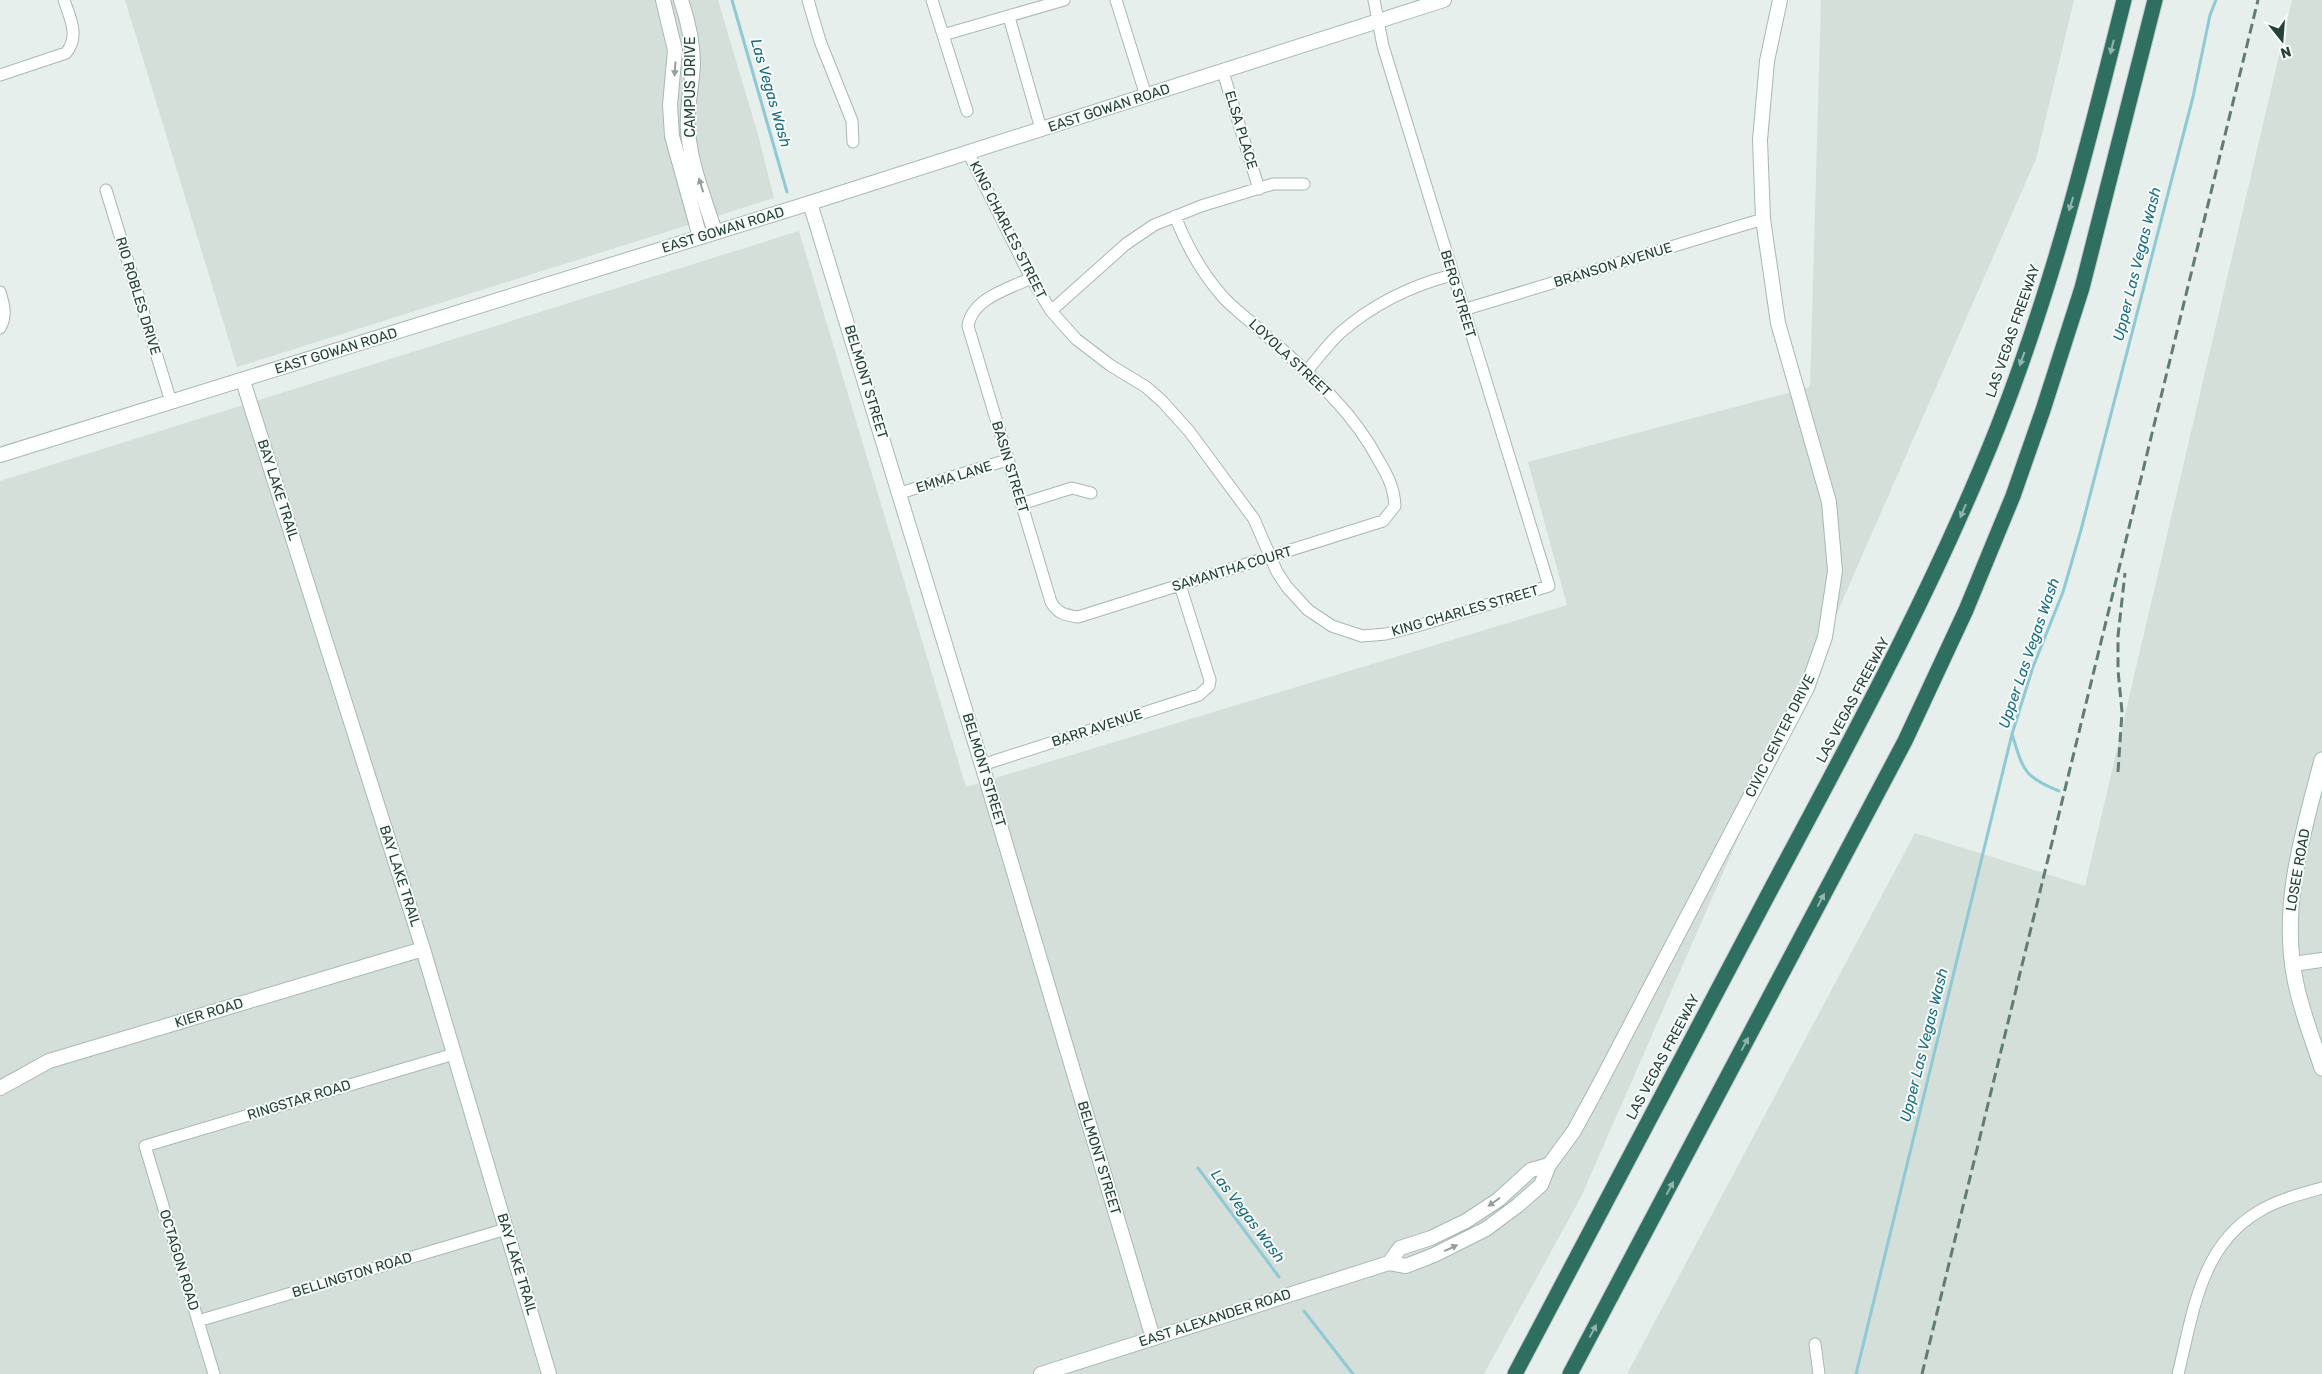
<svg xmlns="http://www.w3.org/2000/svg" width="2322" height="1374" viewBox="0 0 2322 1374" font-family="Rubik,sans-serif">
  <rect width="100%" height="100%" fill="#e6efeb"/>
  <!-- built -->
  <path fill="#d4dfda" d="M 125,0 L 718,0 L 759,138 L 774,198 L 237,367 Z
    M 1821,0 L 2074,0 L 2036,159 L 1581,1197 L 1484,1374 L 0,1374 L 0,481 L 799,231 L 966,787 L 1567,605 L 1528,462 L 1810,387 Z
    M 2292,0 L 2322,0 L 2322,1374 L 1627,1374 L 1915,833 L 2085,886 Z"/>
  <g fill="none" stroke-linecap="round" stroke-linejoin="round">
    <!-- stream -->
    <path stroke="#8ec9d4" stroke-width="3" d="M 732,0 L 787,192
      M 2012,734 C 2023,769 2023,777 2059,791
      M 1198,1168 L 1279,1277
      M 1304,1311 L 1353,1374
      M 1856,1374 L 2012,734 L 2033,667 L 2063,592 L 2081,530 L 2193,97 L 2210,15 L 2216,0"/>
    <defs>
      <path id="minor" d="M 808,0 L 820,41 L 852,121 L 853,142
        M 932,0 L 967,111
        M 1116,0 L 1146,96
        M 1009,17 L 1041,129
        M 943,35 L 1064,0
        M 1223,72 L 1259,189
        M 0,75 L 66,53 C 80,36 70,18 64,0
        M 968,152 L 1031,278 L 1051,311 L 1076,339 L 1110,365 L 1146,387 L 1162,401 L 1189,431 L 1254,519 L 1277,572 L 1287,587 L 1308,610 L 1332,626 L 1362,636 L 1386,634 L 1417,626 L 1549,586 L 1383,46 L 1374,0
        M 106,190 L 171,402
        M 1031,278 C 1009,289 972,298 968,326 L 1051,602 C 1058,614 1065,615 1078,617 L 1383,521 L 1395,506 C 1394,488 1388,476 1379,461 C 1351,407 1304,369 1260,330 C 1248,319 1234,309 1223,297 C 1201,272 1187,247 1175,216
        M 0,292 C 4,305 7,316 0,328
        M 1463,310 L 1763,219
        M 1051,311 L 1126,244 L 1154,225 L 1201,206 L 1273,184 L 1304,184
        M 1307,371 C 1317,359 1328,344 1340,333 C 1373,304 1410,286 1452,275
        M 900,493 L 1007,460
        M 1021,504 L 1072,488 L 1091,493
        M 982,765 L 1199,695 L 1209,686 L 1210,680 L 1180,585
        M 198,1321 L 506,1229
        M 1815,1344 L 1819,1374
        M 214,1374 L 145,1146 L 454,1054
        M 2178,1374 C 2193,1314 2200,1246 2258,1212 C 2277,1200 2301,1194 2322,1188"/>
      <path id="tertiary" d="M 663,0 L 675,50 L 670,105 L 672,136 L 700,237
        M 681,0 C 688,21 693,41 693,64 C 692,87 686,109 688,132 C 691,166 705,200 715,232
        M 810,203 L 982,765 L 1153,1338
        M 243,381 L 423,949 L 549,1374
        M 0,455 L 810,203 L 1444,0
        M 2293,964 L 2322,960
        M 0,1088 L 49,1061 L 423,949
        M 1389,1263 L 1400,1248 L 1431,1238 L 1466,1221 L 1498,1200 L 1531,1170 L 1549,1165
        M 1041,1374 L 1389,1263 L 1406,1266 L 1434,1255 L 1486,1229 L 1517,1206 L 1541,1185 L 1549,1165 L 1574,1131 L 1599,1085 L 1807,688 L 1825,637 L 1835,571 L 1829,502 L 1778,323 L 1763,219 L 1760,140 L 1767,61 L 1780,0"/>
      <path id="secondary" d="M 2322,760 C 2303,833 2279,908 2296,984 C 2302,1013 2313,1040 2322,1068"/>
      <path id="motorway" d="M 1515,1374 C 1599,1213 1684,1052 1770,891 C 1851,739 1933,590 1997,429 C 2052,290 2088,145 2124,0
        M 1570,1374 L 1905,741 L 1966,610 L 2013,496 L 2043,410 L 2082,288 L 2155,0"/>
    </defs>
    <!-- minor casing -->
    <use href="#minor" stroke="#a8b8b2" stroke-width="13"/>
    <!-- tertiary casing -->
    <use href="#tertiary" stroke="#a8b8b2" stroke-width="16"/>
    <!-- secondary casing -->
    <use href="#secondary" stroke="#a4bbb3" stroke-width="17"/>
    <!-- motorway casing -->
    <use href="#motorway" stroke="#c2cac8" stroke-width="17"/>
    <!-- minor -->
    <use href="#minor" stroke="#fff" stroke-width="11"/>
    <!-- tertiary -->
    <use href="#tertiary" stroke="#fff" stroke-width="14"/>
    <!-- secondary -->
    <use href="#secondary" stroke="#fff" stroke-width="15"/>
    <!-- motorway -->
    <use href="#motorway" stroke="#2f6f62" stroke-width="15"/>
    <!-- rail -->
    <path stroke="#5f7d75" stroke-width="3" stroke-dasharray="10 5" stroke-linecap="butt" d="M 2118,772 L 2122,712 L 2118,670 L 2118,636 L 2125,573
      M 1922,1374 L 2258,0"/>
  </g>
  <!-- one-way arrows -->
  <defs><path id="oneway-solid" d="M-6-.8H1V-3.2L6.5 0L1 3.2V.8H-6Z" transform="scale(1.25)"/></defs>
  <g fill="#93b5ae">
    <use href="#oneway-solid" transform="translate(2112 47) rotate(104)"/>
    <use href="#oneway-solid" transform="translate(2071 204) rotate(107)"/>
    <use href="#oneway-solid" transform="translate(2022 359) rotate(110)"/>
    <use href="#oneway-solid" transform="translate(1963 511) rotate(113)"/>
    <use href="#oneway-solid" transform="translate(1821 900) rotate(-62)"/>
    <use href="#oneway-solid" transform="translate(1745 1044) rotate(-62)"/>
    <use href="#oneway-solid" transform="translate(1670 1188) rotate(-62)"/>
    <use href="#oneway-solid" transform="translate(1593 1331) rotate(-62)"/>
  </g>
  <g fill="#92a09c">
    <use href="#oneway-solid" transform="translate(675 69) rotate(94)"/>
    <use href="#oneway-solid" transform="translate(701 185) rotate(-107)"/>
    <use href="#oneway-solid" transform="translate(1494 1202) rotate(145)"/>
    <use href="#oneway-solid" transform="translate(1451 1248) rotate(-25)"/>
  </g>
  <g text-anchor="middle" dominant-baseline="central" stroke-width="4" stroke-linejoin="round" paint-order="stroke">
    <!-- street labels -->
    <g font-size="14" fill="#24423a" stroke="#f7fbf9">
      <text transform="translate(690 87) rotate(-90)">CAMPUS DRIVE</text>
      <text transform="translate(1109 108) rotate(-18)">EAST GOWAN ROAD</text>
      <text transform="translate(1241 130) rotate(73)">ELSA PLACE</text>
      <text transform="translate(723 230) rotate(-17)">EAST GOWAN ROAD</text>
      <text transform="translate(1008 230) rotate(63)">KING CHARLES STREET</text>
      <text transform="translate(1613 265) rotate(-17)">BRANSON AVENUE</text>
      <text transform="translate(1458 294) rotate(73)">BERG STREET</text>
      <text transform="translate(138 296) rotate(73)">RIO ROBLES DRIVE</text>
      <text transform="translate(2013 331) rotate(-71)">LAS VEGAS FREEWAY</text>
      <text transform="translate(336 351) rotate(-17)">EAST GOWAN ROAD</text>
      <text transform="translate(1290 358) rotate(43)">LOYOLA STREET</text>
      <text transform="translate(866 382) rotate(73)">BELMONT STREET</text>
      <text transform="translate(1010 467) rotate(73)">BASIN STREET</text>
      <text transform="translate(954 477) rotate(-17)">EMMA LANE</text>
      <text transform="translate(278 490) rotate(72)">BAY LAKE TRAIL</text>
      <text transform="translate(1232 569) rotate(-17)">SAMANTHA COURT</text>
      <text transform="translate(1465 611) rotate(-16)">KING CHARLES STREET</text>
      <text transform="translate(1853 700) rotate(-62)">LAS VEGAS FREEWAY</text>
      <text transform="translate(1097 728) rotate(-18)">BARR AVENUE</text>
      <text transform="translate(1780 736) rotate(-63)">CIVIC CENTER DRIVE</text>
      <text transform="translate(984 770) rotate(73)">BELMONT STREET</text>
      <text transform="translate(2298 870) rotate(-80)">LOSEE ROAD</text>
      <text transform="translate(400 876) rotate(72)">BAY LAKE TRAIL</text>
      <text transform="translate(209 1013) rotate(-17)">KIER ROAD</text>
      <text transform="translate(1663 1057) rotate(-62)">LAS VEGAS FREEWAY</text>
      <text transform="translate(299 1100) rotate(-17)">RINGSTAR ROAD</text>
      <text transform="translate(1099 1158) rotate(73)">BELMONT STREET</text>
      <text transform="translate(179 1260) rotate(73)">OCTAGON ROAD</text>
      <text transform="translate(517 1264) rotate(73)">BAY LAKE TRAIL</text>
      <text transform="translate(352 1275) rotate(-17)">BELLINGTON ROAD</text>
      <text transform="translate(1215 1318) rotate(-18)">EAST ALEXANDER ROAD</text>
    </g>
    <!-- water labels -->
    <g font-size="15" font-style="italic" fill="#1c6f80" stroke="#f7fbf9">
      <text transform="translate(771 93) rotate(74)">Las Vegas Wash</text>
      <text transform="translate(2137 264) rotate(-76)">Upper Las Vegas Wash</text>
      <text transform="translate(2029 653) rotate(-71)">Upper Las Vegas Wash</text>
      <text transform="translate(1924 1045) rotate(-76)">Upper Las Vegas Wash</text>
      <text transform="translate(1248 1216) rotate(53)">Las Vegas Wash</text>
    </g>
  </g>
  <!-- north arrow -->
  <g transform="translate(2282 40) rotate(163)" stroke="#f7fbf9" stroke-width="4" paint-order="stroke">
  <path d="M0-4L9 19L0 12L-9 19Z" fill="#24423a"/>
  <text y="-8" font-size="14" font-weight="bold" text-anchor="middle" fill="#24423a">N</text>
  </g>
</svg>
